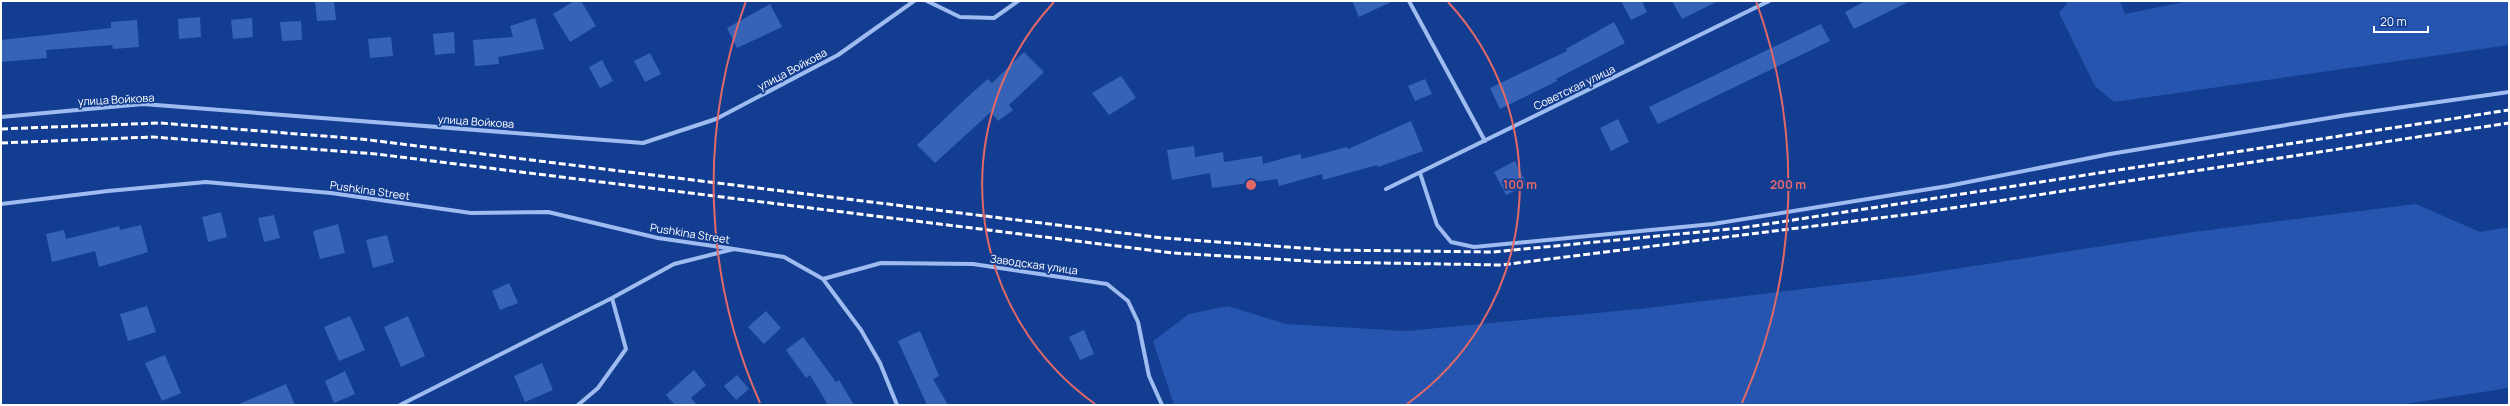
<svg xmlns="http://www.w3.org/2000/svg" width="2510" height="406" viewBox="0 0 2510 406" font-family="Manrope,sans-serif">
  <rect width="100%" height="100%" fill="#133d90"/>
  <!-- green -->
  <path fill="#2555af" d="M 2069,1 L 2120,1 L 2125,14 L 2189,1 L 2509,1 L 2509,45 L 2114,102 L 2095,86 L 2059,13 Z
    M 2416,204 L 2480,232 L 2509,227 L 2509,388 L 2398,405 L 1174,405 L 1153,341 L 1189,314 L 1228,306 L 1286,324 L 1406,331 L 1639,309 L 1909,276 L 2193,232 Z"/>
  <!-- building -->
  <path fill="#3763b7" d="M 315,1 L 334,1 L 336,20 L 317,21 Z
    M 574,1 L 581,1 L 596,26 L 570,42 L 553,14 Z
    M 1352,1 L 1393,1 L 1359,17 Z
    M 1621,1 L 1642,1 L 1647,12 L 1631,20 Z
    M 1672,1 L 1718,1 L 1682,19 Z
    M 1865,1 L 1910,1 L 1854,29 L 1845,12 Z
    M 770,4 L 782,27 L 737,48 L 727,28 Z
    M 200,17 L 201,37 L 179,39 L 178,19 Z
    M 252,18 L 253,37 L 233,39 L 231,20 Z
    M 535,18 L 544,49 L 498,57 L 499,64 L 475,66 L 473,40 L 513,37 L 510,26 Z
    M 137,20 L 139,47 L 113,49 L 112,45 L 46,50 L 47,58 L 1,62 L 1,40 L 111,28 L 111,22 Z
    M 301,21 L 302,40 L 282,41 L 280,22 Z
    M 1614,22 L 1625,43 L 1556,79 L 1557,81 L 1500,109 L 1490,88 L 1567,51 L 1566,49 Z
    M 1821,24 L 1830,41 L 1658,124 L 1649,107 Z
    M 454,32 L 455,53 L 435,55 L 433,34 Z
    M 391,37 L 393,56 L 370,58 L 368,39 Z
    M 1024,52 L 1044,72 L 1009,105 L 1013,110 L 998,121 L 991,112 L 935,163 L 917,145 L 974,91 L 988,79 L 992,83 Z
    M 650,53 L 661,74 L 645,82 L 634,61 Z
    M 602,60 L 613,81 L 600,88 L 589,67 Z
    M 1121,76 L 1136,98 L 1109,115 L 1092,93 Z
    M 1425,79 L 1432,94 L 1415,101 L 1408,86 Z
    M 1618,119 L 1629,142 L 1611,151 L 1600,128 Z
    M 1411,121 L 1423,151 L 1378,167 L 1377,165 L 1323,180 L 1322,174 L 1279,186 L 1277,179 L 1212,188 L 1210,173 L 1172,180 L 1167,150 L 1194,146 L 1195,157 L 1223,152 L 1224,162 L 1262,156 L 1263,164 L 1300,154 L 1302,159 L 1347,147 L 1348,149 Z
    M 1515,161 L 1527,185 L 1506,195 L 1494,172 Z
    M 221,212 L 227,237 L 208,242 L 202,217 Z
    M 274,215 L 280,238 L 264,242 L 258,218 Z
    M 338,224 L 345,253 L 320,259 L 313,231 Z
    M 141,225 L 148,252 L 99,267 L 95,251 L 52,262 L 46,234 L 64,230 L 66,239 L 119,226 L 120,230 Z
    M 387,235 L 394,262 L 373,268 L 366,240 Z
    M 509,283 L 518,303 L 500,310 L 492,291 Z
    M 147,306 L 156,332 L 128,341 L 120,314 Z
    M 766,311 L 781,328 L 764,344 L 748,327 Z
    M 350,316 L 365,350 L 339,361 L 324,327 Z
    M 408,316 L 425,356 L 401,367 L 384,327 Z
    M 1084,330 L 1094,354 L 1080,360 L 1069,337 Z
    M 920,331 L 939,376 L 933,379 L 948,405 L 927,405 L 898,341 Z
    M 803,337 L 836,382 L 839,380 L 854,405 L 828,405 L 810,375 L 806,378 L 786,350 Z
    M 165,355 L 181,393 L 162,401 L 145,363 Z
    M 542,363 L 553,390 L 525,402 L 514,376 Z
    M 694,370 L 706,385 L 691,398 L 697,405 L 675,405 L 666,395 Z
    M 345,371 L 355,394 L 334,403 L 325,381 Z
    M 737,375 L 749,389 L 736,400 L 724,386 Z
    M 286,384 L 295,405 L 237,405 Z"/>
  <g fill="none" stroke-linecap="round" stroke-linejoin="round">
    <!-- minor -->
    <path stroke="#9fbcf1" stroke-width="4" d="M 927,1 L 960,17 L 994,18 L 1018,1
      M 1409,1 L 1485,141
      M 1,117 L 143,104 L 643,143 L 716,119 L 838,55 L 914,1
      M 1420,173 L 1437,225 L 1451,242 L 1474,247 L 1713,224 L 1948,186 L 2110,154 L 2347,115 L 2509,92
      M 1386,189 L 1769,1
      M 1,204 L 108,191 L 206,182 L 331,193 L 471,213 L 548,212 L 658,238 L 734,249
      M 823,279 L 881,263 L 973,264 L 1107,284 L 1128,301 L 1138,322 L 1149,376 L 1162,405
      M 400,405 L 612,298 L 674,264 L 734,249 L 784,257 L 823,279 L 861,330 L 880,363 L 897,405
      M 578,405 L 598,388 L 626,349 L 612,298"/>
    <!-- rail -->
    <path stroke="#fff" stroke-width="3" stroke-dasharray="7 3" stroke-linecap="butt" d="M 1,129 L 160,123 L 361,139 L 1163,238 L 1330,250 L 1493,252 L 1741,228 L 2509,110
      M 1,143 L 153,137 L 376,154 L 1173,253 L 1324,262 L 1501,265 L 1919,213 L 2509,123"/>
  </g>
  <!-- distance rings -->
  <g fill="none" stroke="#e26868" stroke-width="2">
    <path d="M1095 404A269 269 0 0 1 1054 2M1448 2A269 269 0 0 1 1407 404"/>
    <path d="M760 403A537 537 0 0 1 746 1M1756 1A537 537 0 0 1 1742 403"/>
  </g>
  <g text-anchor="middle" dominant-baseline="central" stroke-width="3.5" stroke-linejoin="round" paint-order="stroke">
    <!-- street labels -->
    <g font-size="11" fill="#fff" stroke="#133d90">
      <text transform="translate(792 69) rotate(-28)">улица Войкова</text>
      <text transform="translate(1574 87) rotate(-26)">Советская улица</text>
      <text transform="translate(116 99) rotate(-3)">улица Войкова</text>
      <text transform="translate(476 121) rotate(4)">улица Войкова</text>
      <text transform="translate(370 190) rotate(8)">Pushkina Street</text>
      <text transform="translate(690 233) rotate(9)">Pushkina Street</text>
      <text transform="translate(1034 264) rotate(8)">Заводская улица</text>
    </g>
  </g>
  <circle cx="1251" cy="185" r="6" fill="#e26868" stroke="#133d90" stroke-width="2"/>
  <g font-size="12" text-anchor="middle" font-weight="bold" fill="#e26868" stroke="#133d90" stroke-width="3.5" stroke-linejoin="round" paint-order="stroke">
    <text x="1520" y="189">100 m</text>
    <text x="1788" y="189">200 m</text>
  </g>
  <!-- border -->
  <rect width="2510" height="406" fill="none" stroke="#ffffff" stroke-width="4"/>
  <!-- scale -->
  <path d="M2374 26v6h54v-6" fill="none" stroke="#ffffff" stroke-width="2"/>
  <text x="2380" y="26" font-size="12" fill="#ffffff" stroke="#133d90" stroke-width="3" paint-order="stroke">20 m</text>
</svg>
